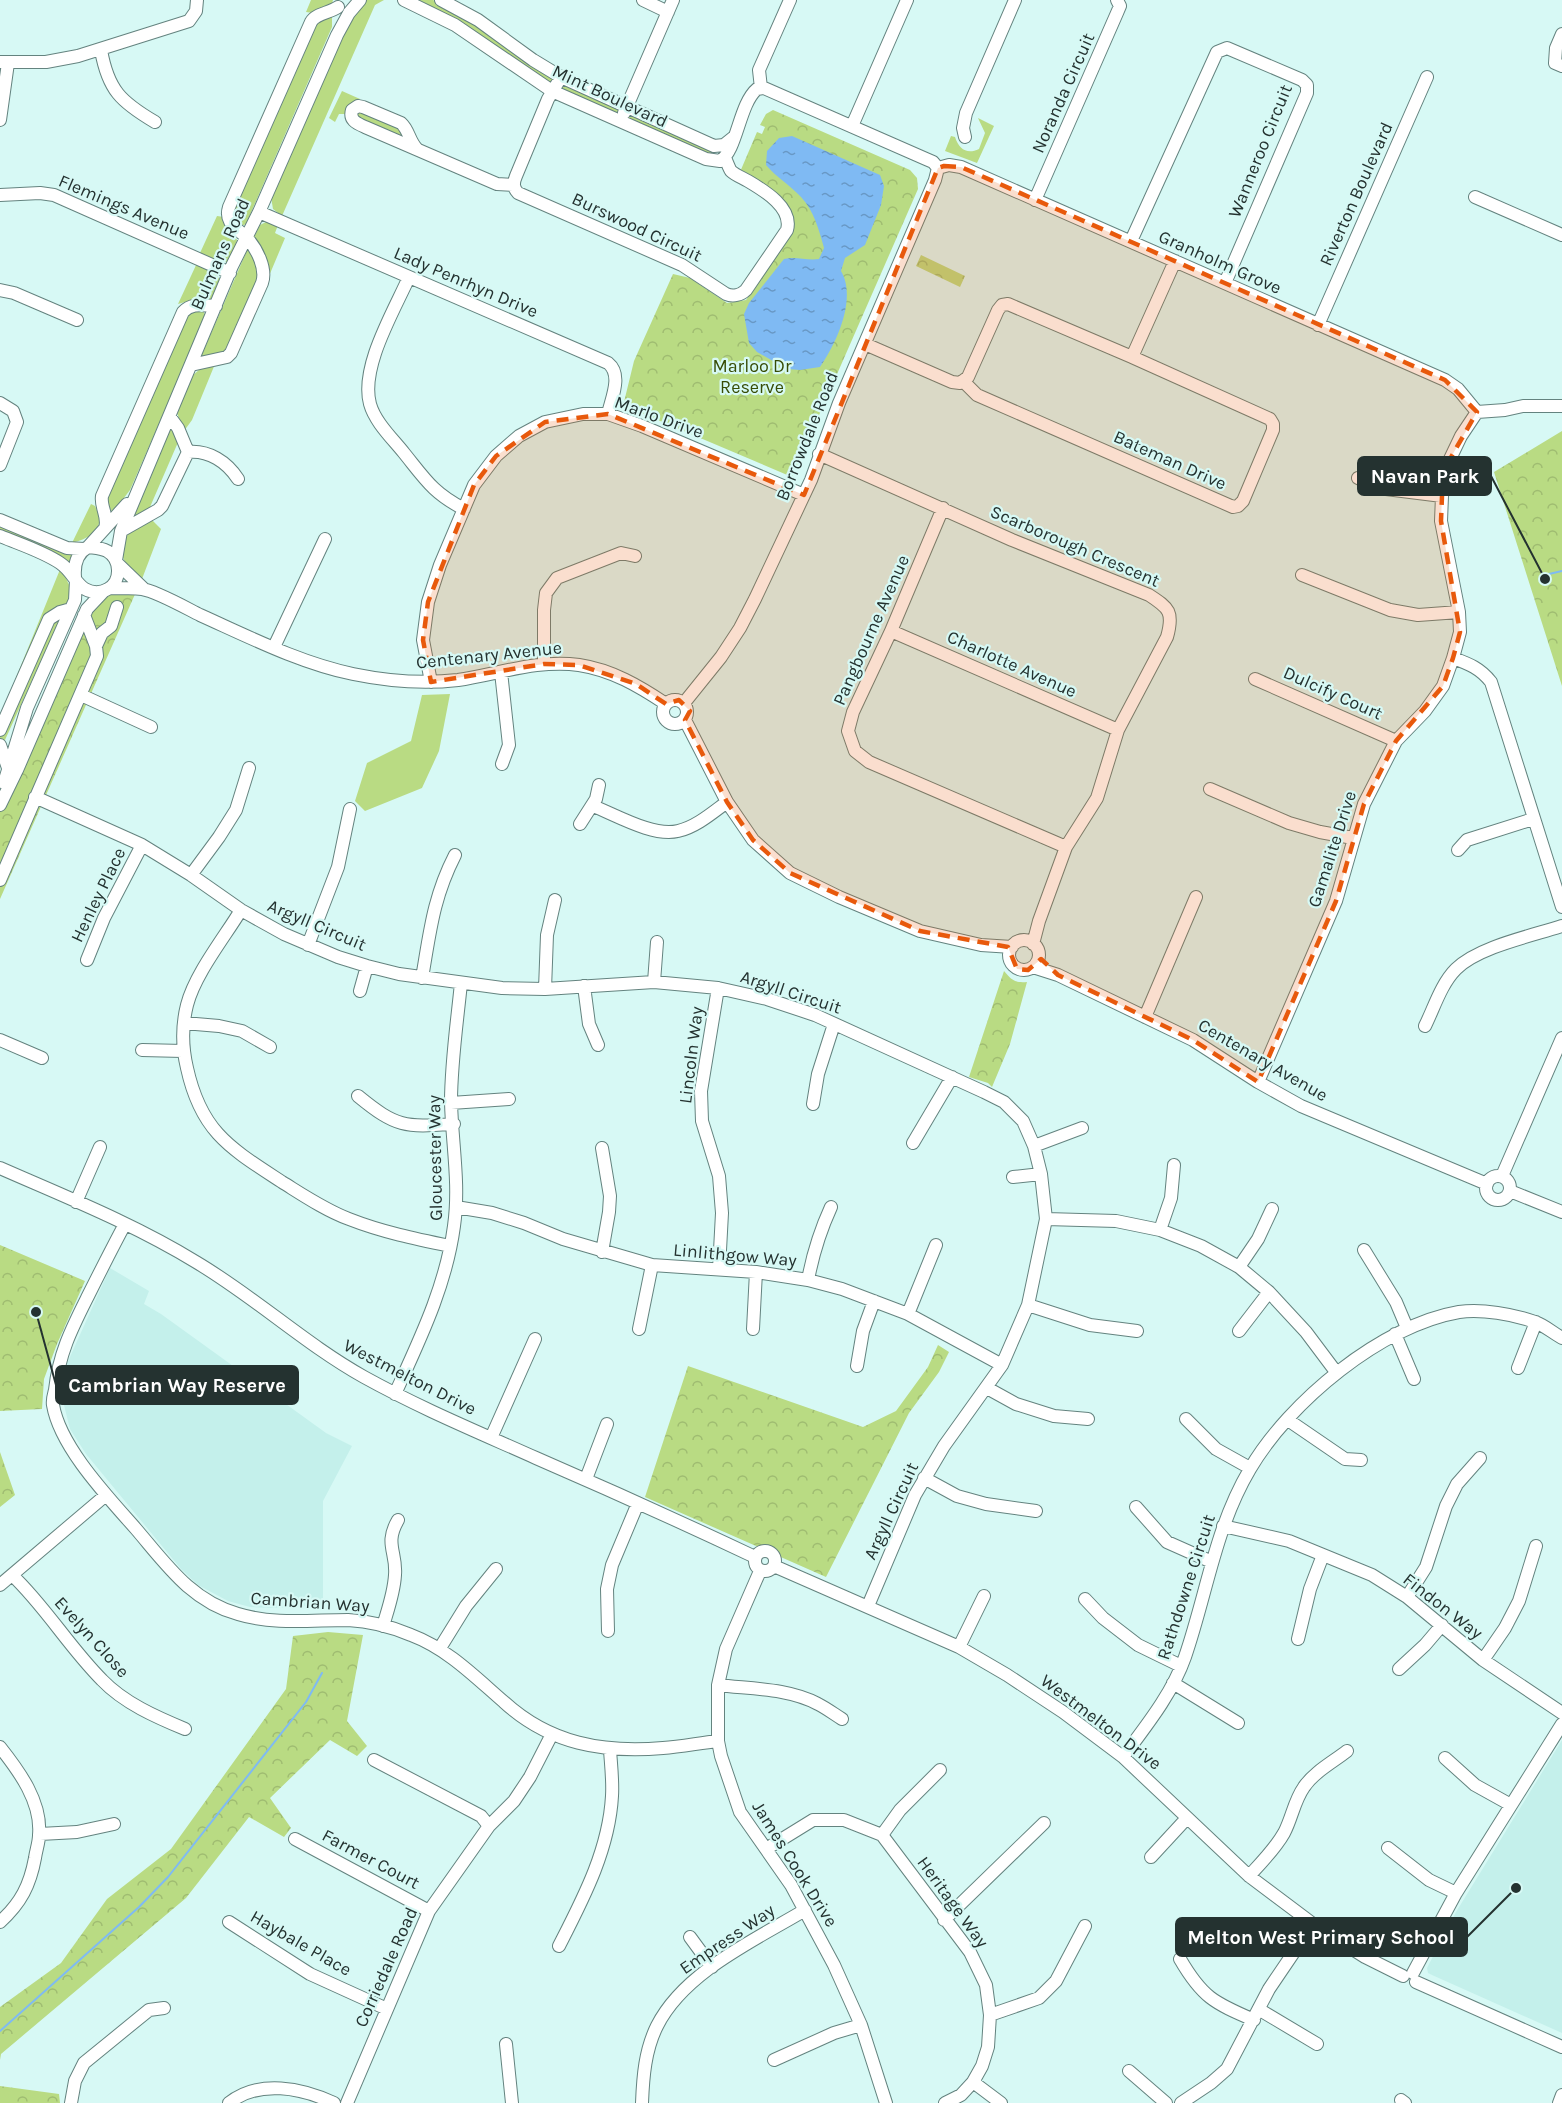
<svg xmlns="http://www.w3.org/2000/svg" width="1562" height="2103" viewBox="0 0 1562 2103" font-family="Karla,sans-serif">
  <defs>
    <pattern id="forest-crowns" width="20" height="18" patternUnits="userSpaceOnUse" patternTransform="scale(1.5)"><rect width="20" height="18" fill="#b9db83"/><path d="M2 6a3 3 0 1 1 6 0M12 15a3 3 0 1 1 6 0" fill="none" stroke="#9fbc71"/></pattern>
    <pattern id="water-ripples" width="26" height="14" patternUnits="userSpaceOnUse" patternTransform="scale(1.5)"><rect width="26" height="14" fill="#7fbaf3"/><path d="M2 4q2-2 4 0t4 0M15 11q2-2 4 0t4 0" fill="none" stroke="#6898c5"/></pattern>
  </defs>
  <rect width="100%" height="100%" fill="#d7f9f5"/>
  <!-- built -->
  <path fill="#c4f0eb" d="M 110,1268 L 149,1291 L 144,1304 L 161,1314 L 326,1433 L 352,1446 L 323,1501 L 323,1605 L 273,1608 L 250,1607 L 228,1601 L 198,1585 L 181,1569 L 86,1454 L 70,1429 L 62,1397 L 65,1368 Z
    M 1562,1740 L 1562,2033 L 1432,1975 L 1428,1973 L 1427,1968 L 1456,1912 Z"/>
  <!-- green -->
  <path fill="#b9db83" d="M 311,0 L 333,0 L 332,4 L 313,13 L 306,12 Z
    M 365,0 L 384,0 L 375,5 L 282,216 L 273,209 L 271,197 L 350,20 Z
    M 413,0 L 433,0 L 461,14 L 523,57 L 712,150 L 713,153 L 707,156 L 568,94 Z
    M 332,14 L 332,27 L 246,224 L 239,227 L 230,212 L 312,23 Z
    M 342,91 L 360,99 L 348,114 L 339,114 L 335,122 L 329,118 Z
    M 362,111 L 403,128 L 404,137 L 399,139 L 356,116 L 358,113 Z
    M 978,118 L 994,126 L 977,163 L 945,151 L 951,136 L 955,137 C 959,149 967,155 979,149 L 985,133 Z
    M 217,216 L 224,217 L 237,240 L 231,258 L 227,262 L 212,260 L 200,253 Z
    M 268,221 L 278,225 L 275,233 L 285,238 L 269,276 L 254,237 L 260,225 Z
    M 248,248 L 260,273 L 227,350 L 200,359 Z
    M 197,263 L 215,273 L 220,280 L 211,299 L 192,300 L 178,304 Z
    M 191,309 L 203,311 L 206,316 L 130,490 L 117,507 L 111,511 L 107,500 L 107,494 Z
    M 215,364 L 192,420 L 184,431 L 177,413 L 192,376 L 200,369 Z
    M 171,427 L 179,440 L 150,507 L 151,519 L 161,529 L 142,579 C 126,566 122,562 120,541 Z
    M 91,504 L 95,506 C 106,528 94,537 72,543 Z
    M 0,522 L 78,553 L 72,567 L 0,532 Z
    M 61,567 L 70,587 L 68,601 L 0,751 L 0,717 Z
    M 450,694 L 439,751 L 422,788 L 365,811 L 355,801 L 367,763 L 411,741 L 422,695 Z"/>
  <!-- forest -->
  <path fill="url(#forest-crowns)" d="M 773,110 L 910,170 L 917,178 L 918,189 L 792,477 L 627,407 L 624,402 L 634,361 L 673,274 L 690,278 L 727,303 L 746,300 L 793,230 L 792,212 L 777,197 L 740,172 L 757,132 L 762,134 L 765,127 L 760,125 L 766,114 Z
    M 921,255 L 965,276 L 960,287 L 916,266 Z
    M 1562,431 L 1562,686 L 1494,472 Z
    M 120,582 L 136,592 L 0,899 L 0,808 L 86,615 Z
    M 1004,971 C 1012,980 1014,983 1027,982 L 1010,1044 L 992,1087 L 988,1083 L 969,1077 Z
    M 0,1245 L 85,1281 L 57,1344 L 44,1379 L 42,1409 L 0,1411 Z
    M 938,1345 L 949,1352 L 939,1372 L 909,1413 L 826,1577 L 645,1497 L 688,1366 L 863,1427 L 896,1411 L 928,1367 Z
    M 0,1452 L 15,1495 L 0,1507 Z
    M 328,1632 L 363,1635 L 347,1721 L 367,1746 L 357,1756 L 330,1740 L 270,1798 L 291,1828 L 284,1837 L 249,1817 L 186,1898 L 1,2054 L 0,2060 L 0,2007 L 61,1963 L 107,1899 L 171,1849 L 286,1689 L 293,1636 Z
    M 0,2086 L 59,2094 L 60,2103 L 0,2103 Z"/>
  <!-- water -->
  <path fill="url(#water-ripples)" d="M 792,136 L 880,175 L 884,186 L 881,205 L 865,245 L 845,258 L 841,271 C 857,298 837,343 820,367 L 800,370 L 787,369 L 757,352 L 749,343 L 744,314 L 749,303 L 784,259 C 796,256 807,261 819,259 L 824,248 C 819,230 814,211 801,197 C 790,185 776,177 766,165 L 767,151 L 779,138 Z"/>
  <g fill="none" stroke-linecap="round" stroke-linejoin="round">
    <!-- stream -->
    <path stroke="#7fbaf3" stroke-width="2" d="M 1549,574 L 1562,571
      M 0,2031 L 139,1907 L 168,1877 L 306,1702 L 322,1673"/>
    <defs>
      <path id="minor" d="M 404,0 L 455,25 L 552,91 L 706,159 L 720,161 C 737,151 739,104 757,89 L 764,88 L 926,159 L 933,162 L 938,168
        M 441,0 L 478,20 L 533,60 L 561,77 L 714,146 L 724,145 L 734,137
        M 643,0 L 668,12
        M 1562,34 L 1556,48 L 1555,63 L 1562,66
        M 101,50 C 108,90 121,102 155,122
        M 0,62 L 46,62 L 78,56 L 189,21 L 196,11 L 197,0
        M 561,77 L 548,99 L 516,176 C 513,183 513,188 518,193 L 682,265 L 726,294 C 733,297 741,295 746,290 L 787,230 C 793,208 765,191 748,181 C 743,178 735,175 731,171 C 729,168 727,162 725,158
        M 761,88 L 759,70 L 790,0
        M 624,113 L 673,0
        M 0,120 L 8,63
        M 852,126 L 907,0
        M 965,137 L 963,128 L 966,113 L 1015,0
        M 417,149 C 409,141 409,130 401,123 L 363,107 L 358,106 L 352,110 C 349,120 356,123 365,127 L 497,184 L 513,185
        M 938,168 L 949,165 L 961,167 L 1445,380 L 1458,389 L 1477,412
        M 0,195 L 40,193 L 54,195 L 230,273
        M 1475,197 L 1562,235
        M 1035,200 L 1117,13 L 1120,6 L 1117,0
        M 259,212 L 608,363 C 623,375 611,399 608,414
        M 1131,241 L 1217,52 L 1227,48 L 1302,80 L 1307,85 L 1307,93 L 1225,283
        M 409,277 C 394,311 360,367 370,404 C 375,422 392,438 404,453 C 425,479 433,493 464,509
        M 0,290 L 14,293 L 77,320
        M 1318,325 L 1427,77
        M 865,344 L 952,382 L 960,383 L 968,377 L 998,310 L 1002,305 L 1008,304 L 1132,357 L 1175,261
        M 191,365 L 227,357 L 231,353 L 262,283 C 267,269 257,249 247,238 C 237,228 224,223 229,207 L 311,22 C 315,14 329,13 338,7
        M 964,382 L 977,395 L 1233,507 L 1238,506 L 1243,501 L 1273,430 L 1273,424 L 1270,419 L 1132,357
        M 0,403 L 13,411 L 17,422 L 0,465
        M 188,452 C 209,450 227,462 238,479
        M 819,454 L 1012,540 L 1149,595 C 1169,608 1174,612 1167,637 L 1118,730 L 1097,798 L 1066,847 L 1039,921 L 1033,944
        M 1358,478 L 1378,488 L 1442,496
        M 943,508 L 891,631 L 853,712 L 848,731 L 855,751 L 869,762 L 1066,847
        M 0,520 L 67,548 L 84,549
        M 105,528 C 109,517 100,507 102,496 L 183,312 C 192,302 204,306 216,306
        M 121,531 L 158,510 L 162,506 L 188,452 L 178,428 L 170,417
        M 0,536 C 19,544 42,551 60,563 C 71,570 76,584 85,589 C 92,593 101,593 108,589 C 122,581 121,559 107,551 C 101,548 95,548 88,547 C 77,553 74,565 75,577
        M 88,547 L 127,504
        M 116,560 L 121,531 L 232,266 L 259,212 L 337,35 L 349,13 L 360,0
        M 117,563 L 144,589
        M 1302,575 L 1390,610 L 1418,615 L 1459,612
        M 110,588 C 121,588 132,588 142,589 C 156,591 186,608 200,615 C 249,637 300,663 353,674 C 387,681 424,684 458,680 C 498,674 539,659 579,665 C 612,670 639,686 666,704
        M 891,631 L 1118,730
        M 96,646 L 102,633 L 111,626 L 117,607
        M 274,647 L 325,539
        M 1453,658 C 1469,664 1480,668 1491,682 L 1562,907
        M 544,664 L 544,610 L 546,593 L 557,578 L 621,553 L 635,556
        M 501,672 L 509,745 L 502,764
        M 1255,679 L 1396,741
        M 431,682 L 423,640 L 428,602 L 440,565 L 474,485 L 496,456 L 519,436 L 545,422 L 583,414 L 608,414 L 642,426 L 804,495
        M 81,695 L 151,727
        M663 712a12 12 0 1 1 24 0a12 12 0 1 1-24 0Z
        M 684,703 L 721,657 L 740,628 L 755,599 L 811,480 L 839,403 L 935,180 L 938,168
        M 685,720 L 727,802 L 753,840 L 790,873 L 839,897 L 920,931 L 981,945 L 1012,947
        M 0,730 L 49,619 L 60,612 L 71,609
        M 0,745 L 8,768
        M 4,783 L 27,708 L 75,600 L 76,580
        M 1210,789 L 1289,823 L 1320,832 L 1353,838
        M 35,797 L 142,845 L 191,875 L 241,910 L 284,934 L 338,957 L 367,966 L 399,974 L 502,988 L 545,989 L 654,982 L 718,988 L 767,999 L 815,1015 L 984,1092 L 1004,1102 L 1023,1121 L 1034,1146 L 1041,1174 L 1046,1219 L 1028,1305 L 1002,1365 L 944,1446 L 915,1495 L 868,1606
        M 0,805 L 17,770 L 87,609 L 103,592
        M 593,806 C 616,815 653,837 678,831 C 696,827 712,813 727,802
        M 580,824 L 596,799 L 599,785
        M 1458,850 L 1467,840 L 1533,819
        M 191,875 L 219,837 L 236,810 L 249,768
        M 0,880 L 97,656 L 96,646 L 84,615
        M 241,910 C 224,938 195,974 187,1005 C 182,1025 182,1047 187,1068 C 201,1132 230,1148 282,1182 C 303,1195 325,1210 349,1219 C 382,1232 416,1239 450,1246
        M1009 955a15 15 0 1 1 30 0a15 15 0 1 1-30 0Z
        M 308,945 L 338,867 L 350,809
        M 87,960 L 104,918 L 142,845
        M 1033,967 L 1058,975 L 1193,1040 L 1258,1082 L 1301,1106 L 1487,1184
        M 422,978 C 430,932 433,898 455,855
        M 654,982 L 657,942
        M 584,986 L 589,1024 L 598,1045
        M 718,988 L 701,1091 L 702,1121 L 719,1176 L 722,1213 L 719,1269
        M 545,989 L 547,935 L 555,900
        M 360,991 L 367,966
        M 1145,1017 L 1196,897
        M 184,1023 L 219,1026 L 242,1031 L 270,1047
        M 1425,1026 C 1434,1008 1441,984 1456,969 C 1478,947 1531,936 1562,926
        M 0,1040 L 42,1058
        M 142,1050 L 183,1051
        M 1258,1082 L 1336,901 L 1364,804 L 1396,741 L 1425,711 L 1443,686 L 1453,658 L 1460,632 L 1459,612 L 1441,521 L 1442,496 L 1450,459 L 1461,436 L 1477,412 L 1505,410 L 1523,406 L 1562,406
        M 358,1096 C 397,1128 405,1127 454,1124
        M 451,1103 L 509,1099
        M 813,1104 L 818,1074 L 834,1024
        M 913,1143 L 952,1077
        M 1034,1146 L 1082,1128
        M 0,1168 C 66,1197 134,1224 196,1262 C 255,1297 305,1344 364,1377 C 420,1408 478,1432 536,1458 C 610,1490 683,1523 755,1557
        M1486 1188a12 12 0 1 1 24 0a12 12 0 1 1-24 0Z
        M 1502,1176 L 1562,1038
        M 1013,1177 L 1041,1174
        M 1510,1191 L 1562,1212
        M 76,1202 L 100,1147
        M 456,1207 L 492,1213 L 524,1223 L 563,1239 L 652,1265 L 756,1272 L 808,1280 L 842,1289 L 908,1314 L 1002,1365
        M 1046,1219 L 1116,1221 L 1160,1230 L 1201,1246 L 1239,1267 L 1269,1292 L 1306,1332 L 1336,1372
        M 125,1224 C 112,1248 100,1272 88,1296 C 72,1328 59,1353 55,1390 C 54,1394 52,1400 53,1405 C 60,1447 108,1497 136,1529 C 166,1564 191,1601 238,1614 C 274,1625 311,1620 348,1620 C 369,1621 392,1627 411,1635 C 448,1649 475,1677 504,1702 C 550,1744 603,1753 663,1748 C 681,1747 699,1743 718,1741
        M 1160,1230 L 1171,1198 L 1174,1165
        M 1364,1250 L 1396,1302 L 1407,1328
        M 602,1252 L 609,1212 L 610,1196 L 602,1148
        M 1239,1267 L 1258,1239 L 1272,1209
        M 808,1280 C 813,1253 820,1231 831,1207
        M 1028,1305 L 1090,1325 L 1137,1331
        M 908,1314 L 936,1245
        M 639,1329 L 652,1265
        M 753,1329 L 756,1272
        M 1239,1331 L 1269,1292
        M 1395,1334 L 1414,1379
        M 857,1366 L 863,1331 L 874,1301
        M 1518,1368 L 1536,1322
        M 987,1388 L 1016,1404 L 1054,1416 L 1088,1419
        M 395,1394 C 420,1339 446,1286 454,1226 C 460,1184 452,1144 451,1102 C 451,1063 457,1023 461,983
        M 1186,1419 L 1216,1449 L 1250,1468
        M 1288,1420 L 1345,1459 L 1361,1460
        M 491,1438 L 535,1339
        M 924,1478 L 957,1496 L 986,1504 L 1036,1511
        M 586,1479 L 607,1424
        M 1136,1507 L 1167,1542 L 1212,1562
        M 1223,1526 L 1289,1541 L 1372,1575 L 1407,1597 L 1483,1660 L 1562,1713
        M755 1561a10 10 0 1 1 20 0a10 10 0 1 1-20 0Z
        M 774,1566 L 959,1647 L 1007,1675 L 1063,1712 L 1123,1757 L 1249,1876 L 1313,1924 L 1365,1957 L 1403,1976
        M 760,1571 L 726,1649 L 718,1685 L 718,1741 L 721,1756 L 740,1812 L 791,1885 L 834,1965 L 861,2025 L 886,2103
        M 12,1575 C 45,1606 69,1647 102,1680 C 124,1703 156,1717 185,1729
        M 0,1585 L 106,1495
        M 1407,1597 L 1426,1567 L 1446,1506 L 1457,1484 L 1480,1458
        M 1085,1599 L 1103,1618 L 1138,1645 L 1181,1666
        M 383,1626 C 388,1609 394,1593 395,1575 C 397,1552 384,1544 398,1520
        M 608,1631 L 607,1589 L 612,1565 L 638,1503
        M 1298,1639 L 1310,1589 L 1323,1555
        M 959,1647 L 984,1596
        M 440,1648 L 466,1606 L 496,1569
        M 1483,1660 L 1505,1628 L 1519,1601 L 1536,1546
        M 1399,1669 L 1425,1645 L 1442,1625
        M 1173,1683 L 1238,1723
        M 718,1685 C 750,1689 788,1688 818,1704 C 826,1708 834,1714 842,1719
        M 0,1747 C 19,1771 42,1802 39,1835 C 39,1843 36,1850 35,1858 C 30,1885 21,1903 0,1922
        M 1123,1757 C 1146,1726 1172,1694 1185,1657 C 1207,1593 1215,1528 1250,1469 C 1289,1402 1382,1325 1459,1312 C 1482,1309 1513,1314 1535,1322 C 1544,1325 1553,1333 1562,1338
        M 1445,1758 L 1475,1785 L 1511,1805
        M 374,1760 L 481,1816 L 489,1826
        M 40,1834 L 77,1832 L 114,1824
        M 882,1835 L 900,1810 L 940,1770
        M 295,1839 L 429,1911
        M 1388,1848 L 1429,1880 L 1456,1893
        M 766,1849 L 813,1820 L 844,1820 L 882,1835 L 970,1952 L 986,1985 L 990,2015 L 988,2047 L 982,2066 L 973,2082 L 961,2095 L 945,2103
        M 1151,1857 L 1187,1818
        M 1249,1876 C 1261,1863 1275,1849 1284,1833 C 1292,1818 1294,1801 1304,1787 C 1314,1772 1333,1762 1347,1751
        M 944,1920 L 1044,1823
        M 229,1922 L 310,1974 L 387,2009
        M 690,1937 L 712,1967
        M 559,1946 C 583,1899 609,1850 612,1796 C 613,1781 611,1765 610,1750
        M 1180,1959 C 1202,1997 1214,2003 1254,2020
        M 1413,1973 L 1456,1893 L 1562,1724
        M 1416,1982 L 1562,2047
        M 1260,2010 L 1317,2044
        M 990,2015 L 1039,1998 L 1056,1981 L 1085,1926
        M 506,2044 L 512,2103
        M 774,2060 L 834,2033 L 861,2025
        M 1129,2071 L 1166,2103
        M 973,2082 L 1001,2103
        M 1401,2100 L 1405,2103
        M 71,2103 L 75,2081 L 84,2063 L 149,2010 L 164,2008
        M 229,2103 C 259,2079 302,2088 334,2103
        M 347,2103 L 429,1911 L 489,1826 L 514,1801 L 530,1777 L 552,1734
        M 642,2103 C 643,2077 645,2050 657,2026 C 684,1972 755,1940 805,1910
        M 1181,2103 L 1211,2083 L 1227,2069 L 1269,1989 L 1313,1924
        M 1559,2103 L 1562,2095"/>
    </defs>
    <!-- minor casing -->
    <use href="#minor" stroke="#64837f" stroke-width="14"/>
    <!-- minor -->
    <use href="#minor" stroke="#fff" stroke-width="12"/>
  </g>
  <!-- marked area -->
  <path fill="#e8590c" fill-opacity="0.2" stroke="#e8590c" stroke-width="4.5" stroke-dasharray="12 8" stroke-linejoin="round" d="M 944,166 L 961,167 L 1445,380 L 1477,412 L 1450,459 L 1442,496 L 1441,521 L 1460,632 L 1453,658 L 1443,686 L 1396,741 L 1364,804 L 1336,901 L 1258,1082 L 1193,1040 L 1058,975 L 1041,959 L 1028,970 L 1017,969 L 1008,947 L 920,931 L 790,873 L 753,840 L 727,802 L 685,720 L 690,711 L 679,700 L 666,704 L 636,684 L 579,665 L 544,664 L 431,682 L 423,640 L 428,602 L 474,485 L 496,456 L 545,422 L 608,414 L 804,495 L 938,168 Z"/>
  <g text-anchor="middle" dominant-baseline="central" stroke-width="4.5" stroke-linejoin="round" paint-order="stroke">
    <!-- street labels -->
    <g font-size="18" fill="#243230" stroke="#d7f9f5">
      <text transform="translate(1063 93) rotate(-66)">Noranda Circuit</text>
      <text transform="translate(610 96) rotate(25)">Mint Boulevard</text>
      <text transform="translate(1260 151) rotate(-68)">Wanneroo Circuit</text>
      <text transform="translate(1356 194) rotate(-66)">Riverton Boulevard</text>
      <text transform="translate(124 207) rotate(23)">Flemings Avenue</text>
      <text transform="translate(637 227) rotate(25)">Burswood Circuit</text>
      <text transform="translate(220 254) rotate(-66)">Bulmans Road</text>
      <text transform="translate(1220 262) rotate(24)">Granholm Grove</text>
      <text transform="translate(466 282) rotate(23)">Lady Penrhyn Drive</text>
      <text transform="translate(659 417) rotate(20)">Marlo Drive</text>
      <text transform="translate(807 436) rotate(-68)">Borrowdale Road</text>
      <text transform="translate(1170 460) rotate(24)">Bateman Drive</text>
      <text transform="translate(1075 546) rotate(23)">Scarborough Crescent</text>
      <text transform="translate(871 630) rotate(-66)">Pangbourne Avenue</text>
      <text transform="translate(489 655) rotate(-6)">Centenary Avenue</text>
      <text transform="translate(1012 664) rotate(24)">Charlotte Avenue</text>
      <text transform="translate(1333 693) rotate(24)">Dulcify Court</text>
      <text transform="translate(1332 849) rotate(-72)">Gamalite Drive</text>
      <text transform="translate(98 895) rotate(-64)">Henley Place</text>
      <text transform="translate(317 925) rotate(23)">Argyll Circuit</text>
      <text transform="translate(791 992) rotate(18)">Argyll Circuit</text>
      <text transform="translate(691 1055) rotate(-83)">Lincoln Way</text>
      <text transform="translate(1263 1060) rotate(30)">Centenary Avenue</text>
      <text transform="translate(435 1158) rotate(-91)">Gloucester Way</text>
      <text transform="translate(735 1255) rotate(5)">Linlithgow Way</text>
      <text transform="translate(410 1377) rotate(27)">Westmelton Drive</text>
      <text transform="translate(891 1511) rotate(-65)">Argyll Circuit</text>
      <text transform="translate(1186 1587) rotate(-72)">Rathdowne Circuit</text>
      <text transform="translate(310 1602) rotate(4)">Cambrian Way</text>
      <text transform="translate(1443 1606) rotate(38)">Findon Way</text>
      <text transform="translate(92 1637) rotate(48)">Evelyn Close</text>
      <text transform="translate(1101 1722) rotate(37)">Westmelton Drive</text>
      <text transform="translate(371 1859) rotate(28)">Farmer Court</text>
      <text transform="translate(795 1864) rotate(58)">James Cook Drive</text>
      <text transform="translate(953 1902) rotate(54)">Heritage Way</text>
      <text transform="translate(727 1939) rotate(-34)">Empress Way</text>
      <text transform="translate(301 1943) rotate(30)">Haybale Place</text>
      <text transform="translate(386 1967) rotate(-66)">Corriedale Road</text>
    </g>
    <!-- park labels -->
    <g font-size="18" fill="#374c05" stroke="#d7f9f5">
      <text x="752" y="366">Marloo Dr<tspan x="752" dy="21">Reserve</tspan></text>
    </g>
  </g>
  <!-- callouts -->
  <path fill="none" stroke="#243230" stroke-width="2" d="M1545 579L1491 476M36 1312L56 1385M1516 1888L1467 1937"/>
  <g fill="#243230" stroke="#d7f9f5" stroke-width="2">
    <circle cx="1545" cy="579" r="6"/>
    <circle cx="36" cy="1312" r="6"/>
    <circle cx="1516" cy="1888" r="6"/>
  </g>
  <g fill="#243230" stroke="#243230" stroke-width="2">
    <rect x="1358" y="457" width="133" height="38" rx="6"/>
    <rect x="56" y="1366" width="242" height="38" rx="6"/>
    <rect x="1176" y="1918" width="291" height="38" rx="6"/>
  </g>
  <g font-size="20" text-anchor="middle" font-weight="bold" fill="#fff">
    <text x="1425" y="483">Navan Park</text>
    <text x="177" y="1392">Cambrian Way Reserve</text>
    <text x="1321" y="1944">Melton West Primary School</text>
  </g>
</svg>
